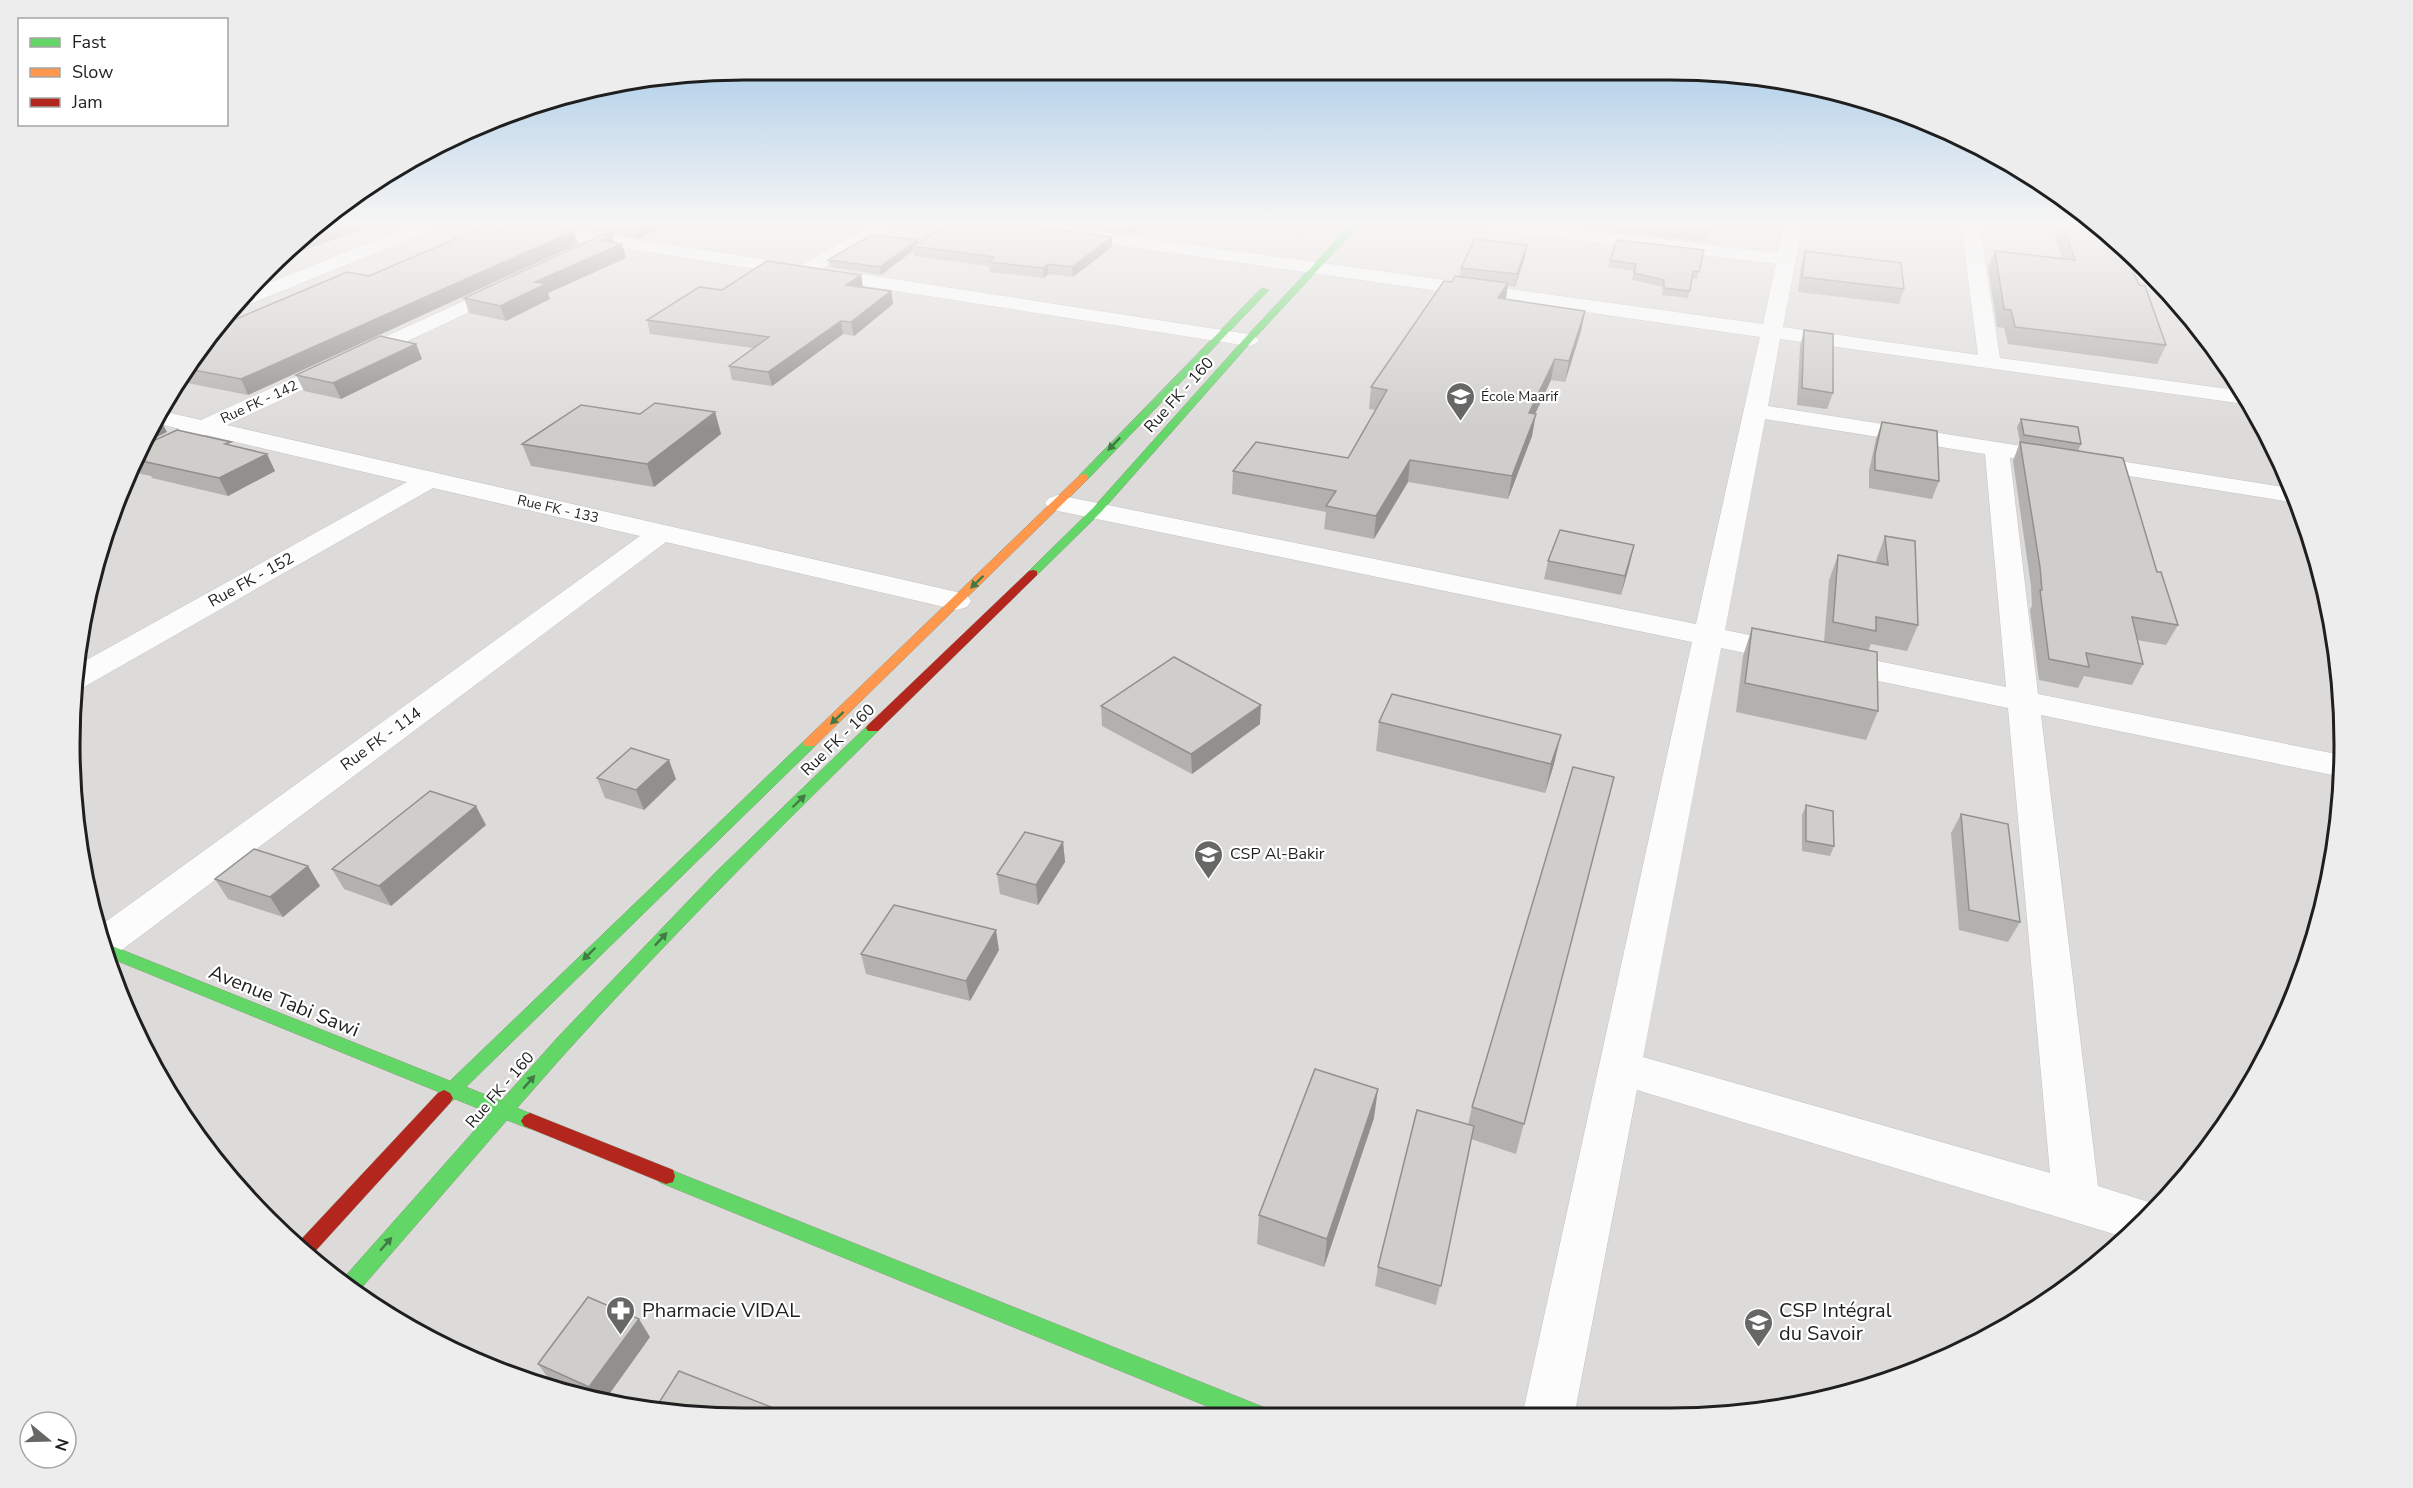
<svg xmlns="http://www.w3.org/2000/svg" width="2413" height="1488" viewBox="0 0 2413 1488" font-family="'Nunito Sans',sans-serif">
  <rect width="100%" height="100%" fill="#edece8"/>
  <!-- residential -->
  <path fill="#dcdbd9" d="M 318,222 L 2094,222 L 2176,299 L 2253,406 L 2308,527 L 2338,656 L 2343,788 L 2321,918 L 2275,1042 L 2205,1155 L 2114,1251 L 2006,1329 L 1844,1396 L 1713,1418 L 656,1413 L 486,1368 L 333,1280 L 266,1221 L 183,1119 L 105,961 L 75,832 L 69,744 L 75,656 L 105,527 L 183,369 L 266,267 Z"/>
  <g fill="none" stroke-linecap="round" stroke-linejoin="round">
    <defs>
      <path id="street" d="M 421,222 L 445,222 L 442,226 L 245,306 L 234,307 L 246,292 Z
        M 479,222 L 520,222 L 802,265 L 876,222 L 897,222 L 894,226 L 823,268 L 1248,334 L 1255,336 L 1259,340 L 1255,344 L 1248,346 L 488,227 L 482,226 Z
        M 981,222 L 1026,222 L 1763,324 L 1776,264 L 1473,227 L 1467,226 L 1464,222 L 1514,222 L 1778,253 L 1785,222 L 1803,222 L 1783,327 L 1978,355 L 1961,222 L 1979,222 L 2000,358 L 2243,391 L 2252,405 L 1780,339 L 1768,406 L 2028,447 L 2031,452 L 2028,457 L 2010,458 L 2038,694 L 2341,755 L 2342,777 L 2041,715 L 2098,1186 L 2158,1205 L 2127,1238 L 1637,1090 L 1574,1417 L 1522,1417 L 1692,642 L 1058,511 L 1049,508 L 1045,503 L 1049,498 L 1058,495 L 1696,624 L 1760,337 L 990,227 L 984,226 ZM 1765,419 L 1985,454 L 2006,687 L 1725,630 ZM 1721,648 L 2008,708 L 2050,1173 L 1643,1057 Z
        M 508,281 L 515,283 L 518,287 L 515,291 L 227,425 L 957,592 L 967,595 L 971,601 L 967,607 L 957,610 L 666,542 L 115,955 L 104,959 L 97,928 L 640,536 L 433,488 L 84,687 L 73,689 L 74,667 L 407,482 L 206,435 L 148,462 L 136,464 L 145,445 L 180,429 L 156,423 L 162,411 L 201,420 Z
        M 2082,455 L 2290,488 L 2297,503 L 2073,467 L 2070,462 L 2073,457 Z"/>
      <path id="fast" d="M 1354,222 L 1362,222 L 1251,342 L 1101,512 L 1037,575 L 1029,575 L 1029,571 L 1093,508 L 1245,338 Z
        M 1262,288 L 1269,290 L 1088,479 L 1080,479 L 1080,475 Z
        M 873,724 L 880,728 L 878,731 C 754,853 631,976 517,1108 L 536,1116 L 539,1121 L 536,1126 L 530,1129 L 507,1120 L 357,1293 L 340,1283 L 341,1281 L 490,1113 L 455,1099 L 444,1106 L 438,1103 L 435,1098 L 439,1092 L 103,955 L 102,942 L 450,1081 L 805,740 L 815,740 L 817,743 L 815,746 L 466,1087 L 501,1101 L 558,1037 L 717,871 L 868,725 Z
        M 666,1168 L 1258,1405 L 1266,1408 L 1269,1416 L 1231,1416 L 659,1182 L 657,1176 L 659,1170 Z"/>
      <path id="slow" d="M 1084,474 L 1088,475 L 1088,479 L 815,746 L 805,746 L 803,743 L 805,740 L 1080,475 Z"/>
      <path id="jam" d="M 1033,570 L 1037,571 L 1037,575 L 878,731 L 868,731 L 866,728 L 868,725 L 1029,571 Z
        M 444,1090 L 450,1093 L 453,1098 L 450,1103 L 309,1258 L 295,1246 L 438,1093 Z
        M 530,1113 L 673,1170 L 675,1176 L 673,1182 L 666,1184 L 524,1126 L 521,1121 L 524,1116 Z"/>
    </defs>
    <!-- street casing -->
    <use href="#street" stroke="#c4c4c2" stroke-width="1"/>
    <!-- fast casing -->
    <use href="#fast" stroke="#929681" stroke-width="1"/>
    <!-- slow casing -->
    <use href="#slow" stroke="#929681" stroke-width="1"/>
    <!-- jam casing -->
    <use href="#jam" stroke="#929681" stroke-width="1"/>
    <!-- path -->
    <path stroke="#d6cbc8" stroke-width="2" stroke-dasharray="1.5 1.5" stroke-linecap="butt" d="M 1295,242 L 1316,222"/>
    <!-- street -->
    <use href="#street" fill="#fcfcfc" fill-rule="evenodd"/>
    <!-- fast -->
    <use href="#fast" fill="#63d668" fill-rule="evenodd"/>
    <!-- slow -->
    <use href="#slow" fill="#ff974d" fill-rule="evenodd"/>
    <!-- jam -->
    <use href="#jam" fill="#b3261e" fill-rule="evenodd"/>
  </g>
  <!-- wall -->
  <path fill="#b3b1af" d="M 318,222 L 379,222 L 378,222 L 378,223 L 294,254 L 283,253 Z
    M 545,222 L 673,222 L 639,238 L 545,224 Z
    M 763,222 L 792,222 L 786,225 Z
    M 1040,222 L 1144,222 L 1129,234 Z
    M 1623,222 L 1711,222 L 1706,242 L 1621,232 Z
    M 2059,222 L 2089,222 L 2094,234 L 2115,243 L 2127,262 L 2139,285 L 2166,345 L 2157,364 L 2008,344 L 2004,328 L 1997,327 L 1988,267 L 1995,251 L 2062,258 L 2054,234 Z
    M 500,228 L 574,231 L 578,244 L 248,395 L 177,381 L 183,369 L 217,327 L 369,276 Z
    M 613,242 L 622,244 L 626,258 L 548,293 L 550,299 L 506,321 L 469,313 L 464,298 Z
    M 917,243 L 1112,247 L 1073,277 L 1048,274 L 1044,278 L 990,272 L 989,266 L 914,256 L 914,250 L 881,275 L 830,267 L 828,260 Z
    M 1704,250 L 1697,279 L 1692,279 L 1688,298 L 1662,295 L 1663,287 L 1632,280 L 1634,271 L 1608,267 L 1610,260 Z
    M 1805,251 L 1904,289 L 1899,304 L 1798,292 L 1801,266 Z
    M 1525,257 L 1515,287 L 1508,286 L 1506,299 L 1585,311 L 1581,331 L 1565,382 L 1551,380 L 1535,414 L 1532,436 L 1508,499 L 1408,482 L 1374,539 L 1324,529 L 1326,512 L 1232,494 L 1233,471 L 1348,458 L 1376,410 L 1369,409 L 1371,387 L 1452,282 L 1460,277 L 1461,268 Z
    M 861,275 L 863,287 L 891,291 L 893,304 L 854,336 L 843,334 L 772,386 L 732,380 L 729,366 L 753,348 L 650,334 L 647,320 L 722,290 Z
    M 1804,330 L 1833,393 L 1827,409 L 1797,405 L 1800,346 Z
    M 416,344 L 422,359 L 341,399 L 304,391 L 296,375 Z
    M 715,412 L 721,434 L 654,487 L 531,466 L 522,444 L 640,414 Z
    M 2021,419 L 2081,444 L 2078,451 L 2157,572 L 2178,625 L 2166,645 L 2137,640 L 2143,664 L 2132,685 L 2084,676 L 2078,688 L 2039,680 L 2030,610 L 2032,606 L 2031,586 L 2013,461 L 2020,442 L 2017,427 Z
    M 1882,422 L 1939,481 L 1932,499 L 1869,488 L 1869,471 L 1876,439 Z
    M 146,444 L 234,446 L 275,471 L 228,496 L 152,478 L 151,476 L 132,472 Z
    M 1885,536 L 1918,625 L 1907,651 L 1871,644 L 1868,651 L 1878,711 L 1866,740 L 1736,712 L 1743,656 L 1752,628 L 1824,642 L 1829,580 L 1838,555 L 1876,563 L 1876,561 Z
    M 1548,561 L 1630,563 L 1621,595 L 1544,579 Z
    M 1101,706 L 1260,724 L 1192,774 L 1102,726 Z
    M 1379,722 L 1554,764 L 1545,793 L 1376,751 Z
    M 1614,777 L 1516,1154 L 1471,1139 L 1436,1305 L 1375,1286 L 1378,1267 L 1468,1125 L 1472,1107 Z
    M 597,778 L 676,779 L 644,810 L 605,798 Z
    M 1806,805 L 1834,846 L 1830,856 L 1802,851 L 1802,815 Z
    M 1961,814 L 2020,922 L 2008,942 L 1959,930 L 1951,833 Z
    M 486,825 L 391,906 L 344,889 L 332,869 Z
    M 1063,842 L 1065,862 L 1038,905 L 1000,894 L 997,874 Z
    M 308,866 L 320,886 L 283,917 L 228,899 L 215,879 Z
    M 999,950 L 970,1001 L 866,974 L 861,954 Z
    M 1374,1118 L 1324,1267 L 1257,1244 L 1259,1215 Z
    M 650,1337 L 605,1400 L 566,1389 L 551,1382 L 538,1364 Z"/>
  <!-- shaded-wall -->
  <path fill="#92908e" d="M 352,222 L 379,222 L 378,222 L 378,223 L 294,254 L 290,246 L 295,242 Z
    M 651,222 L 673,222 L 639,238 L 637,229 Z
    M 1132,222 L 1144,222 L 1129,234 L 1128,224 Z
    M 574,231 L 578,244 L 248,395 L 241,379 Z
    M 612,235 L 615,247 L 622,244 L 626,258 L 548,293 L 550,299 L 506,321 L 500,306 L 535,282 L 602,240 Z
    M 1112,237 L 1112,247 L 1073,277 L 1072,267 Z
    M 917,240 L 918,246 L 913,246 L 914,250 L 881,275 L 880,267 Z
    M 1527,245 L 1525,257 L 1515,287 L 1517,274 Z
    M 1048,264 L 1048,274 L 1044,278 L 1043,268 Z
    M 861,275 L 863,288 L 846,285 Z
    M 1508,283 L 1505,303 L 1498,298 Z
    M 891,291 L 893,304 L 854,336 L 851,322 Z
    M 1585,311 L 1581,331 L 1565,382 L 1569,361 Z
    M 841,321 L 843,334 L 772,386 L 768,372 Z
    M 416,344 L 422,359 L 341,399 L 333,383 Z
    M 1555,359 L 1551,380 L 1525,435 L 1529,413 Z
    M 715,412 L 721,434 L 654,487 L 647,464 Z
    M 1536,414 L 1532,436 L 1508,499 L 1512,476 Z
    M 159,417 L 167,432 L 147,442 Z
    M 267,454 L 275,471 L 228,496 L 219,478 Z
    M 1410,460 L 1408,482 L 1374,539 L 1376,516 Z
    M 1634,545 L 1630,563 L 1621,595 L 1625,576 Z
    M 1261,705 L 1260,724 L 1192,774 L 1191,754 Z
    M 1561,735 L 1554,764 L 1545,793 L 1551,764 Z
    M 669,760 L 676,779 L 644,810 L 636,790 Z
    M 476,806 L 486,825 L 391,906 L 379,886 Z
    M 1063,842 L 1065,862 L 1038,905 L 1036,885 Z
    M 308,866 L 320,886 L 283,917 L 270,897 Z
    M 996,930 L 999,950 L 970,1001 L 966,981 Z
    M 1378,1089 L 1374,1118 L 1324,1267 L 1327,1239 Z
    M 639,1319 L 650,1337 L 605,1400 L 595,1397 L 589,1387 Z"/>
  <!-- building -->
  <path fill="#d0cecb" stroke="#92908e" stroke-width="1.5" d="M 318,222 L 352,222 L 295,242 Z
    M 515,222 L 574,231 L 241,379 L 183,368 L 203,345 L 211,341 L 206,340 L 217,327 L 347,272 L 369,276 L 485,226 L 500,228 Z
    M 591,222 L 651,222 L 637,229 Z
    M 950,222 L 1003,222 L 1112,237 L 1072,267 L 1048,264 L 1043,268 L 989,262 L 994,257 L 913,246 Z
    M 1108,222 L 1132,222 L 1128,224 Z
    M 1623,222 L 1711,222 L 1708,233 L 1623,223 Z
    M 2062,222 L 2089,222 L 2094,234 L 2109,236 L 2114,240 L 2115,243 L 2117,243 L 2123,249 L 2127,262 L 2129,262 L 2139,285 L 2145,286 L 2166,345 L 2015,327 L 2011,310 L 2004,309 L 1995,251 L 2075,260 Z
    M 604,234 L 612,235 L 602,240 L 622,244 L 535,282 L 546,284 L 500,306 L 464,298 Z
    M 871,235 L 917,240 L 880,267 L 828,260 Z
    M 1475,239 L 1527,245 L 1517,274 L 1461,268 Z
    M 1617,240 L 1704,250 L 1699,272 L 1693,271 L 1690,291 L 1664,288 L 1664,280 L 1634,273 L 1636,264 L 1610,260 Z
    M 1805,251 L 1901,263 L 1904,289 L 1802,277 Z
    M 767,261 L 861,275 L 846,285 L 891,291 L 851,322 L 841,321 L 768,372 L 729,366 L 769,337 L 647,320 L 699,287 L 722,290 Z
    M 1455,276 L 1508,283 L 1498,298 L 1585,311 L 1569,361 L 1555,359 L 1529,413 L 1536,414 L 1512,476 L 1410,460 L 1376,516 L 1326,506 L 1336,491 L 1233,471 L 1256,442 L 1348,458 L 1387,390 L 1371,387 L 1444,281 L 1452,282 Z
    M 1804,330 L 1833,334 L 1833,393 L 1802,388 Z
    M 380,336 L 416,344 L 333,383 L 296,375 Z
    M 655,403 L 715,412 L 647,464 L 522,444 L 581,405 L 640,414 Z
    M 2021,419 L 2078,427 L 2081,444 L 2024,435 Z
    M 1882,422 L 1937,431 L 1939,481 L 1875,470 L 1875,454 Z
    M 177,430 L 231,442 L 225,444 L 267,454 L 219,478 L 142,461 L 145,460 L 139,458 L 146,444 Z
    M 2020,442 L 2123,458 L 2157,572 L 2161,572 L 2178,625 L 2132,617 L 2143,664 L 2086,653 L 2089,667 L 2049,659 L 2040,590 L 2042,590 L 2040,567 Z
    M 1560,530 L 1634,545 L 1625,576 L 1548,561 Z
    M 1885,536 L 1915,541 L 1918,625 L 1876,617 L 1876,631 L 1833,622 L 1838,555 L 1888,565 Z
    M 1752,628 L 1877,652 L 1878,711 L 1745,683 Z
    M 1174,657 L 1261,705 L 1191,754 L 1101,706 Z
    M 1392,694 L 1561,735 L 1551,764 L 1379,722 Z
    M 631,748 L 669,760 L 636,790 L 597,778 Z
    M 1573,767 L 1614,777 L 1524,1124 L 1472,1107 Z
    M 430,791 L 476,806 L 379,886 L 332,869 Z
    M 1806,805 L 1833,811 L 1834,846 L 1806,841 Z
    M 1961,814 L 2008,824 L 2020,922 L 1969,910 Z
    M 1025,832 L 1063,842 L 1036,885 L 997,874 Z
    M 254,849 L 308,866 L 270,897 L 215,879 Z
    M 894,905 L 996,930 L 966,981 L 861,954 Z
    M 1315,1069 L 1378,1089 L 1327,1239 L 1259,1215 Z
    M 1417,1110 L 1474,1126 L 1441,1286 L 1378,1267 Z
    M 588,1297 L 639,1319 L 589,1387 L 538,1364 Z
    M 679,1371 L 789,1414 L 656,1413 L 653,1412 Z"/>
  <!-- one-way arrows -->
  <defs><path id="oneway-solid" d="M-6-.8H1V-3.2L6.5 0L1 3.2V.8H-6Z" transform="scale(1.5)"/></defs>
  <g fill="#417a44">
    <use href="#oneway-solid" transform="translate(1114 444) rotate(134)"/>
    <use href="#oneway-solid" transform="translate(977 582) rotate(136)"/>
    <use href="#oneway-solid" transform="translate(837 718) rotate(137)"/>
    <use href="#oneway-solid" transform="translate(799 801) rotate(-44)"/>
    <use href="#oneway-solid" transform="translate(661 939) rotate(-47)"/>
    <use href="#oneway-solid" transform="translate(589 954) rotate(136)"/>
    <use href="#oneway-solid" transform="translate(529 1082) rotate(-49)"/>
    <use href="#oneway-solid" transform="translate(386 1244) rotate(-49)"/>
  </g>
  <!-- sky -->
  <linearGradient id="sky" x2="0" y2="1"><stop stop-color="#97c1e4"/><stop offset="0.52" stop-color="#f7f6f5"/><stop offset="1" stop-color="#f7f6f5" stop-opacity="0"/></linearGradient>
  <rect width="2413" height="430" fill="url(#sky)"/>
  <!-- icons -->
  <defs>
    <symbol id="school-pin" viewBox="-11 -11 22 30"><path d="M0 17L-7.5 6A9.5 9.5 0 1 1 7.5 6Z" fill="#676765" stroke="#fff"/><path d="M0-5L7-2L0 1L-7-2ZM-4 1L0 2.5L4 1V4Q0 6-4 4Z" fill="#fff"/></symbol>
    <symbol id="pharmacy-pin" viewBox="-11 -11 22 30"><path d="M0 17L-7.5 6A9.5 9.5 0 1 1 7.5 6Z" fill="#676765" stroke="#fff"/><path d="M-2-6h4v4h4v4h-4v4h-4v-4h-4v-4h4Z" fill="#fff"/></symbol>
  </defs>
  <g fill-rule="evenodd">
    <use href="#school-pin" x="1444" y="380" width="33" height="45"/>
    <use href="#school-pin" x="1192" y="838" width="33" height="45"/>
    <use href="#pharmacy-pin" x="604" y="1294" width="33" height="45"/>
    <use href="#school-pin" x="1742" y="1306" width="33" height="45"/>
  </g>
  <g text-anchor="middle" dominant-baseline="central" stroke-width="4.5" stroke-linejoin="round" paint-order="stroke">
    <!-- far-poi labels -->
    <g font-size="14" fill="#1f1f1f" stroke="#fff" text-anchor="start">
      <text x="1481" y="396">École Maarif</text>
    </g>
    <!-- far-street labels -->
    <g font-size="14" fill="#1f1f1f" stroke="#fff">
      <text transform="translate(259 402) rotate(-25)">Rue FK - 142</text>
      <text transform="translate(558 509) rotate(13)">Rue FK - 133</text>
    </g>
    <!-- street labels -->
    <g font-size="16" fill="#1f1f1f" stroke="#fff">
      <text transform="translate(1179 395) rotate(-48)">Rue FK - 160</text>
      <text transform="translate(251 580) rotate(-29)">Rue FK - 152</text>
      <text transform="translate(381 739) rotate(-36)">Rue FK - 114</text>
      <text transform="translate(838 740) rotate(-44)">Rue FK - 160</text>
      <text transform="translate(500 1090) rotate(-49)">Rue FK - 160</text>
    </g>
    <!-- poi labels -->
    <g font-size="16" fill="#1f1f1f" stroke="#fff" text-anchor="start">
      <text x="1230" y="854">CSP Al-Bakir</text>
    </g>
    <!-- near-street labels -->
    <g font-size="20" fill="#1f1f1f" stroke="#fff">
      <text transform="translate(284 1001) rotate(22)">Avenue Tabi Sawi</text>
    </g>
    <!-- near-poi labels -->
    <g font-size="20" fill="#1f1f1f" stroke="#fff" text-anchor="start">
      <text x="642" y="1310">Pharmacie VIDAL</text>
      <text x="1779" y="1310">CSP Intégral<tspan x="1779" dy="23">du Savoir</tspan></text>
    </g>
  </g>
  <!-- crop -->
  <path d="M0 0H2413V1488H0ZM744 80H1670A664 664 0 0 1 2334 744V744A664 664 0 0 1 1670 1408H744A664 664 0 0 1 80 744V744A664 664 0 0 1 744 80Z" fill="#ededed" fill-rule="evenodd"/>
  <path fill="none" stroke="#1f1f1f" stroke-width="3" d="M744 80H1670A664 664 0 0 1 2334 744V744A664 664 0 0 1 1670 1408H744A664 664 0 0 1 80 744V744A664 664 0 0 1 744 80Z"/>
  <!-- legend -->
  <rect x="18" y="18" width="210" height="108" fill="#ffffff" stroke="#a5a5a5" stroke-width="1.5"/>
  <rect x="30" y="38" width="30" height="9" fill="#63d668" stroke="#a5a5a5" stroke-width="1.5"/>
  <text x="72" y="48" font-size="18" fill="#1f1f1f">Fast</text>
  <rect x="30" y="68" width="30" height="9" fill="#ff974d" stroke="#a5a5a5" stroke-width="1.5"/>
  <text x="72" y="78" font-size="18" fill="#1f1f1f">Slow</text>
  <rect x="30" y="98" width="30" height="9" fill="#b3261e" stroke="#a5a5a5" stroke-width="1.5"/>
  <text x="72" y="108" font-size="18" fill="#1f1f1f">Jam</text>
  <!-- north arrow -->
  <g transform="translate(48 1440) rotate(109)"><circle r="28" fill="#ffffff" stroke="#a5a5a5" stroke-width="1.5"/>
  <path d="M0-4.5L10 22L0 15L-10 22Z" fill="#676765"/>
  <text y="-9" font-size="16" font-weight="bold" text-anchor="middle" fill="#1f1f1f">N</text>
  </g>
</svg>
